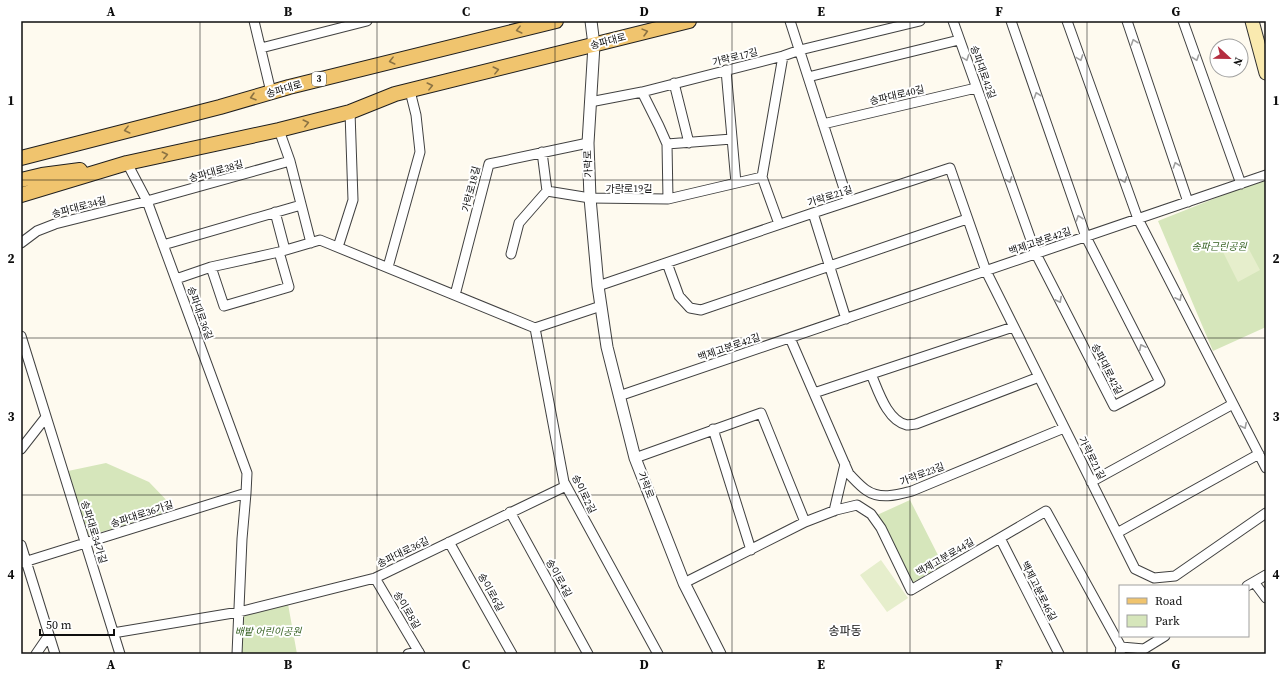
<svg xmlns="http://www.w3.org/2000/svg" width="1287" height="675" viewBox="0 0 1287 675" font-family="'Source Serif 4','Noto Sans KR',serif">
  <rect width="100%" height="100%" fill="#fefaef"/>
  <!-- green -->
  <path fill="#d6e6bb" d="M 1266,178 L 1266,327 L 1213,351 L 1158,221 Z
    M 106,463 L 149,482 L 175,509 L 89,536 L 68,471 Z
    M 910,500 L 943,565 L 912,583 L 877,515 Z
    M 288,604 L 297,654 L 241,654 L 244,614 Z"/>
  <!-- pitch -->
  <path fill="#e6eecc" d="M 1245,242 L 1260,270 L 1238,282 L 1223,252 Z
    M 881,560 L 908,598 L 887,612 L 860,575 Z"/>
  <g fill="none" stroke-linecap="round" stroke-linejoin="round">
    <defs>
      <path id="minor" d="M 254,21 L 271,92
        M 790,21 L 848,201
        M 953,21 L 1036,254 L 1114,406 L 1160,382 L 1086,237 L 1011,21
        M 1067,21 L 1138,219 L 1266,468
        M 1127,21 L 1188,202
        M 1183,21 L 1241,184
        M 261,48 L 367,21
        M 726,70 L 736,183
        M 808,77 L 959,40
        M 674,83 L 689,143
        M 642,92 L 659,126 L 667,144 L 668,199
        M 590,102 L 642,92 L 783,56 L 800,50 L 920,21
        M 823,124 L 976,88
        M 279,130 L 290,161 L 311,243
        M 667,144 L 732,139
        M 542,152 L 547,191
        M 127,163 L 147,201 L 247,473 L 246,493 L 242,539 L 237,654
        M 275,212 L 285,250
        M 813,213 L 846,319
        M 779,224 L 762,177 L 783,56
        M 21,243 L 37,231 L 55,224 L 147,201 L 290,161
        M 163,245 L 301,205
        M 338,247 L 353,200 L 350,112
        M 511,254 L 519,223 L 547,191 L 590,198 L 668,199 L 762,177
        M 667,263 L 679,296 L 690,308 L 701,310 L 967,219
        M 211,267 L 224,306 L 289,287 L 279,252
        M 388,267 L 420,152 L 416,115 L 410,91
        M 176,279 L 211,267 L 279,252 L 320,240 L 535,328
        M 598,286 L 813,213 L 950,168 L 986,271 L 1135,569 L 1154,578 L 1175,576 L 1266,513
        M 455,295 L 489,164 L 588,143
        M 535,328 L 564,482 L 658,654
        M 535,328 L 601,306
        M 21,336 L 120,654
        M 790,338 L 849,474 C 854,479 860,486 866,490 C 880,500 897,495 912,491 L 1064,428
        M 871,374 C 878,390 887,421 907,425 C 909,425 914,424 916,424 L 1039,377
        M 814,393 L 1013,327
        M 619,396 L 1266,175
        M 713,429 L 751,550
        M 21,449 L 46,417
        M 635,458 L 761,413 L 805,522
        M 1091,482 L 1233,404
        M 834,511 L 845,464
        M 510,512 L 588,654
        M 1117,533 L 1259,454
        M 1000,538 L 1059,654
        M 449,542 L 512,654
        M 21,545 L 55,654
        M 21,563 L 246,493
        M 375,578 L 420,654
        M 1254,582 L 1266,598
        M 684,583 L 805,522 L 836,510 L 857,505 L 871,514 L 881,528 L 911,590 L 1046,511 L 1121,647 L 1120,654
        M 1247,586 L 1266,575
        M 113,633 L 239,612 L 375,578 L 566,486
        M 1121,647 L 1144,649 L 1165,636
        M 36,654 L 49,635
        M 408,654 L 419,652"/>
      <path id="tertiary" d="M 591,21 L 594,45 L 588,143 L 590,198 L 598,286 L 607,347 L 635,458 L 684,583 L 720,654"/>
      <path id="secondary" d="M 1252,21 L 1266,73"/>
      <path id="primary" d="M 21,158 L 220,107 L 289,87 L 556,21
        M 21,180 L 42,175 L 80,170
        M 21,195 L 127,163 L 279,130 L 350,112 L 395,94 L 689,21"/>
    </defs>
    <!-- minor casing -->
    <use href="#minor" stroke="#414141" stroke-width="11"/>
    <!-- tertiary casing -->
    <use href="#tertiary" stroke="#414141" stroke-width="13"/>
    <!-- secondary casing -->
    <use href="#secondary" stroke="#303030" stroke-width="15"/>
    <!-- primary casing -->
    <use href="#primary" stroke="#1f1f1f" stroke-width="16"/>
    <!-- minor -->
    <use href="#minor" stroke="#fff" stroke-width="9"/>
    <!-- tertiary -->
    <use href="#tertiary" stroke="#fff" stroke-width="11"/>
    <!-- secondary -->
    <use href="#secondary" stroke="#faeaaf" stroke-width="13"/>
    <!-- primary -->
    <use href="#primary" stroke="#f0c46e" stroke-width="14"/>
  </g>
  <!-- one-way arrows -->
  <defs><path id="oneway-chevron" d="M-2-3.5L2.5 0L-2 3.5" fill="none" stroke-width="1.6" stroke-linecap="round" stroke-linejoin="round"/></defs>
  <g stroke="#8a7243">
    <use href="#oneway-chevron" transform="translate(519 30) rotate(166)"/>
    <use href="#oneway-chevron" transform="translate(645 32) rotate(-15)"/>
    <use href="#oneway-chevron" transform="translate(392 61) rotate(166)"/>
    <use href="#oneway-chevron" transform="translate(496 70) rotate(-14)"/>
    <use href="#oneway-chevron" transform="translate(430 86) rotate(-14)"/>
    <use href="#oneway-chevron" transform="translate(253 97) rotate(164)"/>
    <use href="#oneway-chevron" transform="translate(306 123) rotate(-14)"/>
    <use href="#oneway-chevron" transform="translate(127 130) rotate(166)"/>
    <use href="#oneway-chevron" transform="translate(165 155) rotate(-12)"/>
  </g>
  <g stroke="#9f9f9f">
    <use href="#oneway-chevron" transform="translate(1134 42) rotate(-109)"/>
    <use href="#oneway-chevron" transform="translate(966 58) rotate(70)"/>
    <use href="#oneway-chevron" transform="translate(1080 58) rotate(70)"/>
    <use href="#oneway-chevron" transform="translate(1196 58) rotate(71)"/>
    <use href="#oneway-chevron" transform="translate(1037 95) rotate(-109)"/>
    <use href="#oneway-chevron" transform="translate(1176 165) rotate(-109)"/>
    <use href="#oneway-chevron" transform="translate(1009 180) rotate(70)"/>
    <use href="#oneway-chevron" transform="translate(1124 180) rotate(70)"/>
    <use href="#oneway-chevron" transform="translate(1079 218) rotate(-109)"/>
    <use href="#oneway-chevron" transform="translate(1179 298) rotate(63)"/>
    <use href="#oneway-chevron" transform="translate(1059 300) rotate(63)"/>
    <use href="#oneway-chevron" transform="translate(1142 347) rotate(-117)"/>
    <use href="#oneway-chevron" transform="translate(1244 426) rotate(63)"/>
  </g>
  <!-- grid -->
  <path fill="none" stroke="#0e0e0e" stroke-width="1" stroke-opacity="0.55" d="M 200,21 L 200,654M 377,21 L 377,654M 555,21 L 555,654M 732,21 L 732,654M 910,21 L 910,654M 1087,21 L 1087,654M 21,180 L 1266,180M 21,338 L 1266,338M 21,495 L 1266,495"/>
  <g text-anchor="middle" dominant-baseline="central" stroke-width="4" stroke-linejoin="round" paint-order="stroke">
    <!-- shield labels -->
    <rect fill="#fff" stroke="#565656" stroke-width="1" x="312" y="72" width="14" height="14" rx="3"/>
    <g font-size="9" font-weight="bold" fill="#0e0e0e">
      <text x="319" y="79">3</text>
    </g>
    <!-- street labels -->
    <g font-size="10" fill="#0e0e0e" stroke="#fff">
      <text transform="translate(608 41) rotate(-15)">송파대로</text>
      <text transform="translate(735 57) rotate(-14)">가락로17길</text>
      <text transform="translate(983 72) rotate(70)">송파대로42길</text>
      <text transform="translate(284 89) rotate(-16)">송파대로</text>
      <text transform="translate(897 95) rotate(-13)">송파대로40길</text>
      <text transform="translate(588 164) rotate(-92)">가락로</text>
      <text transform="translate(216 171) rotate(-16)">송파대로38길</text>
      <text x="629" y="188">가락로19길</text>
      <text transform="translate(471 189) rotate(-76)">가락로18길</text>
      <text transform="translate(830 196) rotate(-18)">가락로21길</text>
      <text transform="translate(79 207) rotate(-15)">송파대로34길</text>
      <text transform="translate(1040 241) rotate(-19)">백제고분로42길</text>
      <text transform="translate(200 313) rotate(70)">송파대로36길</text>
      <text transform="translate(729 347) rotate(-19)">백제고분로42길</text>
      <text transform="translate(1107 369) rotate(63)">송파대로42길</text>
      <text transform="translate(1092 458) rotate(63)">가락로21길</text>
      <text transform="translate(922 474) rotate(-21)">가락로23길</text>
      <text transform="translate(646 485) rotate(69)">가락로</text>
      <text transform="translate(584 494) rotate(64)">송이로2길</text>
      <text transform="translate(142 514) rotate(-18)">송파대로36가길</text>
      <text transform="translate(94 532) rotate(73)">송파대로34가길</text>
      <text transform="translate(403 552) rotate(-26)">송파대로36길</text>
      <text transform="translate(945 557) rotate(-30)">백제고분로44길</text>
      <text transform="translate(559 578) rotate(61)">송이로4길</text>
      <text transform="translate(1039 591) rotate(63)">백제고분로46길</text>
      <text transform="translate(491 592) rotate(61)">송이로6길</text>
      <text transform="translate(407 610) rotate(59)">송이로8길</text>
    </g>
    <!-- park labels -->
    <g font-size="10" font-style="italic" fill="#356122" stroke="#fff">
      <text x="1219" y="246">송파근린공원</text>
      <text x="268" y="631">배밭 어린이공원</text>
    </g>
    <!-- quarter labels -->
    <g font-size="12" fill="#0e0e0e" stroke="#fff">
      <text x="845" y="631">송파동</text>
    </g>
  </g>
  <!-- border -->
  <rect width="1287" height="675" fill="none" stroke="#ffffff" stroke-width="44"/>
  <!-- legend -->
  <rect x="1119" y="585" width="130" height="52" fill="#ffffff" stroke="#9f9f9f"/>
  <rect x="1127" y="598" width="20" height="6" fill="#f0c46e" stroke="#9f9f9f"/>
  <text x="1155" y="605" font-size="12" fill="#0e0e0e">Road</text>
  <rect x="1127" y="615" width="20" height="12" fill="#d6e6bb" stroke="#9f9f9f"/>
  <text x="1155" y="625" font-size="12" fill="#0e0e0e">Park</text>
  <!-- north arrow -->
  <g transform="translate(1229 58) rotate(112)"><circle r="19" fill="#ffffff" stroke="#9f9f9f"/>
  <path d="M0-3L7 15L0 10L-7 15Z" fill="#b52e41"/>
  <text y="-6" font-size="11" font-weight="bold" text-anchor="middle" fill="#0e0e0e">N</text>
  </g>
  <!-- scale -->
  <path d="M40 629v6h74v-6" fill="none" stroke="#0e0e0e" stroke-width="2"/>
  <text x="46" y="629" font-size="12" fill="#0e0e0e" stroke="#ffffff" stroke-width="3" paint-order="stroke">50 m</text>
  <rect x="22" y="22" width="1243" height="631" fill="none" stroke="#0e0e0e" stroke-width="1.5"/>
  <g font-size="13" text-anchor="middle" font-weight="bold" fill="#0e0e0e">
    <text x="111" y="16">A</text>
    <text x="288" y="16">B</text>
    <text x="466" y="16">C</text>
    <text x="644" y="16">D</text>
    <text x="821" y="16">E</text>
    <text x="999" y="16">F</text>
    <text x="1176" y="16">G</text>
    <text x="11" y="105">1</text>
    <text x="1276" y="105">1</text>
    <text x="11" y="263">2</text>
    <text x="1276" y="263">2</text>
    <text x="11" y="421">3</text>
    <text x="1276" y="421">3</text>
    <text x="11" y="579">4</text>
    <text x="1276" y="579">4</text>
    <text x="111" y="669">A</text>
    <text x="288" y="669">B</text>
    <text x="466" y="669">C</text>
    <text x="644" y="669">D</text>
    <text x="821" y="669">E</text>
    <text x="999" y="669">F</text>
    <text x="1176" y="669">G</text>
  </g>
</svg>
